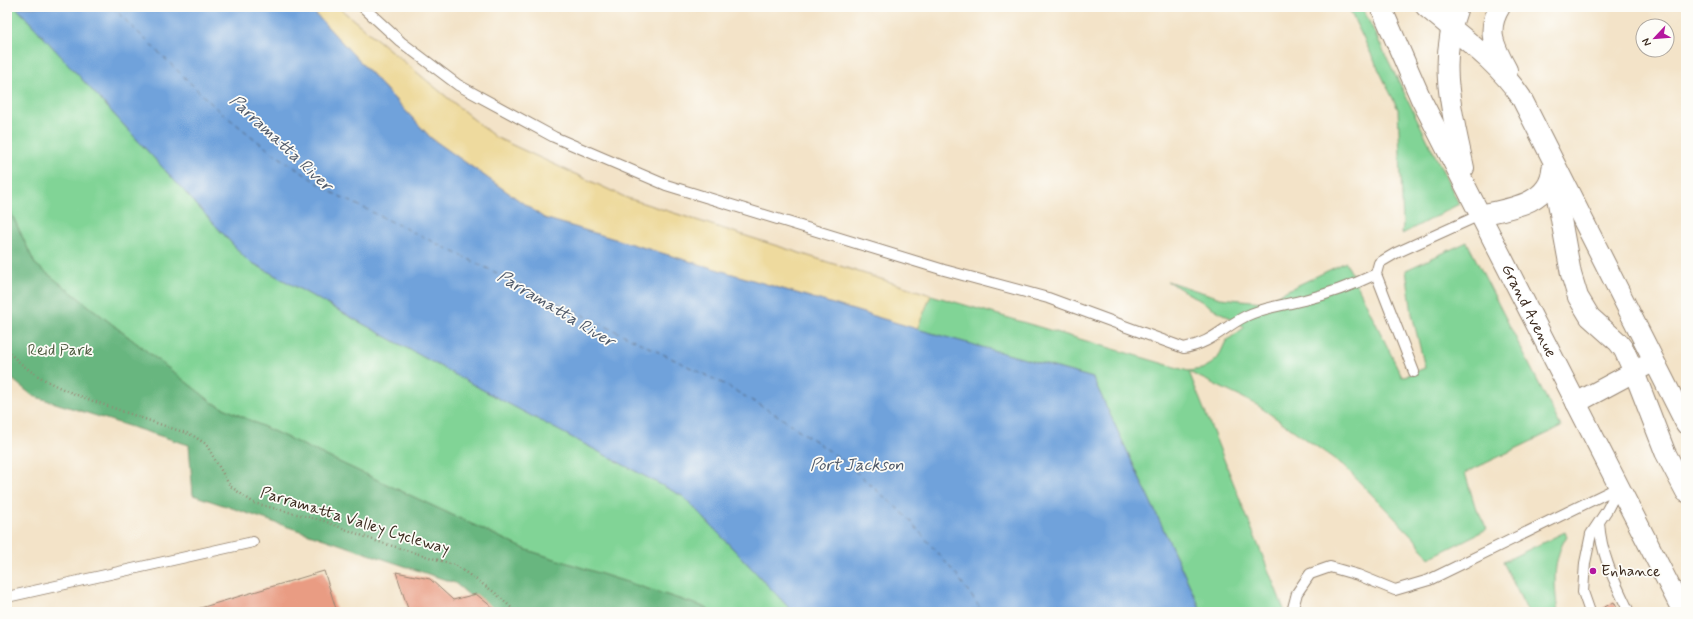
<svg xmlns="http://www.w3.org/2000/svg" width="1693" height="619" viewBox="0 0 1693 619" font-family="Mynerve,sans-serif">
  <rect width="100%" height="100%" fill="#fdfcf7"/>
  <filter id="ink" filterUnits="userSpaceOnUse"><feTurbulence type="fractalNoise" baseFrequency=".025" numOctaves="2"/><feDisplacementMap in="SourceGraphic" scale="8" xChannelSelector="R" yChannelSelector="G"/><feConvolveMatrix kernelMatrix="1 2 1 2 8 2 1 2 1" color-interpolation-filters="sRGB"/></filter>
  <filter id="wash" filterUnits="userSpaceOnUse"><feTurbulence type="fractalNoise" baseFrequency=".012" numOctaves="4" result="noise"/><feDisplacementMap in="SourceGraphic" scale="16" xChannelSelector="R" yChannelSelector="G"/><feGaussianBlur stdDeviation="0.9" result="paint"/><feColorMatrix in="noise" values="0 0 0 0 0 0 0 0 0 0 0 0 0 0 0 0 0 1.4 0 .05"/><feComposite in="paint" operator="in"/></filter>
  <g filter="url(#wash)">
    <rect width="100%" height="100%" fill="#f3e3c8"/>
    <!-- green -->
    <path fill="#81d496" stroke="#5e7f5a" d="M 7,7 L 16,7 L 247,260 L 492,395 L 684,497 L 793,612 L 710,612 L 707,608 L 527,550 L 213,403 L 35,264 L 7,204 Z
      M 1348,7 L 1362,7 L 1459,204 L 1402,234 L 1403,223 L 1398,109 Z
      M 1467,242 L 1561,427 L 1465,473 L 1475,506 L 1487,529 L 1429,558 L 1414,538 L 1343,465 L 1257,405 L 1189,372 L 1285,612 L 1202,612 L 1093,378 L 917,329 L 931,295 L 1188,371 L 1202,369 L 1211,364 L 1218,358 L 1226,341 L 1245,327 L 1167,281 L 1220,298 L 1263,302 L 1346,262 L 1402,377 L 1425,368 L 1412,314 L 1406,270 Z
      M 1565,532 L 1567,536 C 1552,559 1554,586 1558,612 L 1528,612 L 1503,562 Z"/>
    <!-- forest -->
    <path fill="#68b67f" stroke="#52704e" d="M 7,204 L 35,264 L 213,403 L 527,550 L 707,608 L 710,612 L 489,612 L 455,583 L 193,495 L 189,445 L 33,396 L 7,375 Z"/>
    <!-- sand -->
    <path fill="#eeda9e" stroke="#94825e" d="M 309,7 L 338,7 L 495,137 L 627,198 L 931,295 L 917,329 L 544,218 L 431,138 Z"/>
    <!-- water -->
    <path fill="#70a2db" stroke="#56667c" d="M 16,7 L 309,7 L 431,138 L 544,218 L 917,329 L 1093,378 L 1202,612 L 793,612 L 684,497 L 492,395 L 247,260 Z"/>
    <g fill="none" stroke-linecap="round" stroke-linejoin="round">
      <!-- ferry -->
      <path stroke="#505a6a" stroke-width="1" stroke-dasharray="5 4" stroke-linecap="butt" d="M 112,7 L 217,109 L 270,151 L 331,192 L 722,383 L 780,417 L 841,459 L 905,515 L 955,573 L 983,612"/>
    </g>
    <g id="blocks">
      <!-- building -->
      <path fill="#e99c83" d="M 324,571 L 337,612 L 187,612 Z
        M 396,572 L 430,579 L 453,600 L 476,594 L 498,612 L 409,612 Z
        M 1614,602 L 1619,612 L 1602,612 L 1601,609 Z"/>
    </g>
  </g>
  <g filter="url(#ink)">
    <use href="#blocks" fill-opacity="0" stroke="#978673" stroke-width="1"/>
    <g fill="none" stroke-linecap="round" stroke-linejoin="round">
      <defs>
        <path id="lane" d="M 363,7 L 401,42 L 458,85 L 554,137 L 666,185 L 944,270 L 1048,298 L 1184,348 C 1212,343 1222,328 1246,316 C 1264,307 1285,305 1304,300 C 1329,294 1353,285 1376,274
          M 1414,372 L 1376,274 L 1379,263 L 1396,253 L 1480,215
          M 1599,522 C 1601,556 1615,582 1629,612
          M 7,597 L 253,542
          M 1292,612 L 1297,593 L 1310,574 L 1330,567 L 1358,575 L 1395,590 L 1429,580 L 1619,487
          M 1590,612 L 1583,592 L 1585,563 L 1591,534 L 1607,510 L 1619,487"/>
        <g id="street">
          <path id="s1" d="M 1381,7 L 1421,99 L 1683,612"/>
          <path d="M 1426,7 C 1460,36 1496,60 1521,97 L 1686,424"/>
          <path d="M 1458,7 C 1437,63 1452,112 1464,168"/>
          <path d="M 1500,7 C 1485,31 1495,48 1507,70"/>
          <path d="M 1553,175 L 1571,274 L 1578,297 L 1590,317 L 1618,342 L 1624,350 L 1634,372 L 1665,452 L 1686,492"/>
          <path d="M 1480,215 C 1507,209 1551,204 1552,169"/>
          <path d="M 1576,403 L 1645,366"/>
        </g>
      </defs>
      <!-- lane casing -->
      <use href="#lane" stroke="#978673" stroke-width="12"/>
      <!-- street casing -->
      <use href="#street" stroke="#978673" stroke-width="22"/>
      <!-- path -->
      <path stroke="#978673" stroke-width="2.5" stroke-dasharray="1 3" stroke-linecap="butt" d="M 7,350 C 36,383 79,396 119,410 C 144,419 168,427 192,435 L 206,444 L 230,486 L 254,503 L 324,521 L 376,541 L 455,565 L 494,592 L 516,612"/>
      <!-- lane -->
      <use href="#lane" stroke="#fff" stroke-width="10"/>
      <!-- street -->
      <use href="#street" stroke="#fff" stroke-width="20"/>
    </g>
  </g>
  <!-- markers -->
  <circle fill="#b5179e" stroke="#fdfcf7" stroke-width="1.5" cx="1593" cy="571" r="4"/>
  <g text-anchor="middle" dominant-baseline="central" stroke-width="3.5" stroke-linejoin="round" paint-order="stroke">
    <!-- street labels -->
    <g font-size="16" fill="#3b2a1e" stroke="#fdfcf7">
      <text stroke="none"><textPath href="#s1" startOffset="338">Grand Avenue</textPath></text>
      <text transform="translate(355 521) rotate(17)">Parramatta Valley Cycleway</text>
    </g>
    <!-- park labels -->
    <g font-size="16" fill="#505d42" stroke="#fdfcf7">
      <text x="60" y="350">Reid Park</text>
    </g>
    <!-- poi labels -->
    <g font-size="16" fill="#3b2a1e" stroke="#fdfcf7" text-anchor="start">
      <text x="1601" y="571">Enhance</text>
    </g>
    <!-- water labels -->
    <g font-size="17" font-style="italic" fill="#505a6a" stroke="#fdfcf7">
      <text transform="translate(281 143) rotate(43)">Parramatta River</text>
      <text transform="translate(556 309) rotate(31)">Parramatta River</text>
      <text x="857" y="465">Port Jackson</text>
    </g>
  </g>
  <!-- margin -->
  <rect width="1693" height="619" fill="none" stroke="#fdfcf7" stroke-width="24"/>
  <!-- north arrow -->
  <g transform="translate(1655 38) rotate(244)"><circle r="19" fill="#fdfcf7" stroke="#afa8a0"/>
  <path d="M0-3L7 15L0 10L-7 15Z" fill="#b5179e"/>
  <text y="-6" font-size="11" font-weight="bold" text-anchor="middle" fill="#3b2a1e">N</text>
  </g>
</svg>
